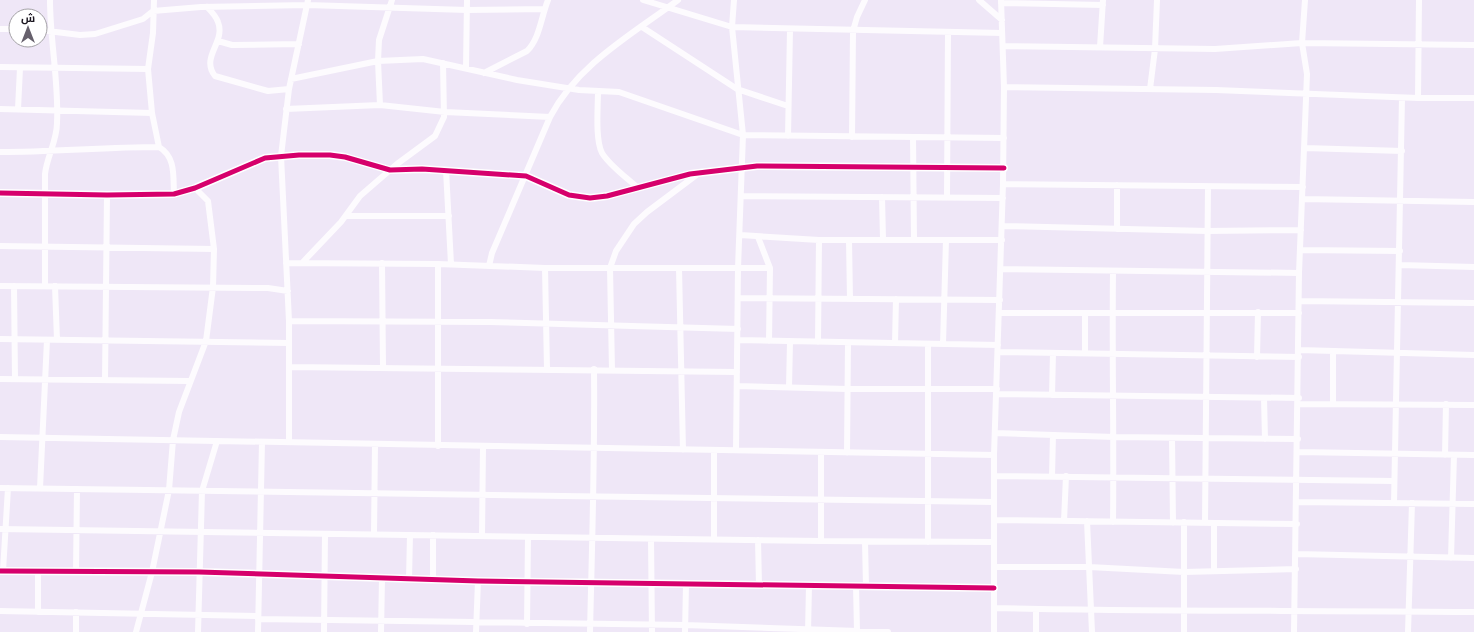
<svg xmlns="http://www.w3.org/2000/svg" width="1474" height="632" viewBox="0 0 1474 632" font-family="Roboto,Cairo,sans-serif">
  <rect width="100%" height="100%" fill="#efe7f7"/>
  <g fill="none" stroke-linecap="round" stroke-linejoin="round">
    <!-- minor -->
    <path stroke="#fdfbfe" stroke-width="6" d="M 154,0 L 153,33 L 148,69 L 152,113 L 159,147 C 176,157 173,176 174,194
      M 643,0 L 732,27 L 1002,33
      M 734,0 L 732,27 L 743,135 L 738,268 L 736,450
      M 979,0 L 1002,20
      M 1001,3 L 1103,5
      M 207,7 C 211,11 216,16 218,22 C 226,42 200,57 215,76 L 268,91 L 289,89
      M 642,27 L 737,89 L 788,106
      M 0,29 L 16,29
      M 40,30 L 80,35 L 95,34 L 143,19 L 153,11 L 201,7 L 307,5 L 467,10 L 544,9
      M 218,41 L 232,45 L 299,44
      M 1003,46 L 1215,49 L 1302,43 L 1474,45
      M 1100,47 L 1103,0
      M 0,67 L 148,69
      M 466,68 L 467,0
      M 484,73 L 527,51 C 540,38 541,17 548,0
      M 291,79 L 378,61 L 423,59 L 517,80 L 579,90 L 619,92 L 743,135 L 1004,138
      M 1004,87 L 1216,90 L 1418,98 L 1474,98
      M 1150,89 L 1155,49 L 1157,0
      M 598,91 C 598,107 595,139 602,153 C 610,166 626,177 638,188
      M 1418,98 L 1419,0
      M 380,105 L 378,61 L 379,40 L 392,0
      M 0,109 L 152,113
      M 18,109 L 20,68
      M 286,109 L 380,105 L 445,112 L 550,117
      M 788,136 L 790,30
      M 852,137 L 853,31 L 857,17 L 865,0
      M 913,137 L 914,240
      M 1305,148 L 1402,151
      M 0,152 C 53,152 106,147 159,147
      M 446,170 L 451,264
      M 1003,184 L 1303,187
      M 0,193 L 107,195 L 174,194 L 195,188 L 265,158 L 299,155 L 330,155 L 345,157 L 390,170 L 422,169 L 526,176 L 569,195 L 590,198 L 607,196 L 690,174 L 757,166 L 1004,168
      M 741,196 L 1003,198
      M 882,197 L 883,239
      M 947,197 L 948,32
      M 1303,199 L 1474,202
      M 346,216 L 449,216
      M 1003,226 L 1207,231 L 1301,230
      M 1117,229 L 1117,185
      M 740,235 L 819,240 L 1002,240
      M 758,237 L 770,268 L 769,341
      M 849,240 L 850,299
      M 0,246 L 214,249
      M 1301,250 L 1400,251
      M 286,263 L 438,264 L 545,268 L 770,268
      M 302,263 L 341,222 L 360,196 L 397,164 L 435,136 L 444,117 L 443,63
      M 382,263 L 383,367
      M 438,264 L 438,446
      M 1400,265 L 1474,267
      M 489,266 L 492,253 L 550,117 C 578,64 631,35 678,0
      M 545,268 L 547,369
      M 679,268 L 683,450
      M 1001,269 L 1299,273
      M 0,286 L 268,288 L 288,291
      M 14,286 L 15,379
      M 45,286 L 45,174 C 47,156 57,141 57,123 C 59,82 50,41 50,0
      M 55,286 L 57,340
      M 738,298 L 1000,300
      M 1299,301 L 1474,303
      M 1000,313 L 1299,313
      M 1085,313 L 1085,353
      M 289,321 L 490,322 L 738,329
      M 0,339 L 289,343
      M 738,340 L 998,345
      M 818,342 L 819,240
      M 895,343 L 896,299
      M 928,344 L 928,542
      M 943,344 L 946,240
      M 1299,350 L 1474,355
      M 1333,351 L 1333,404
      M 998,352 L 1299,357
      M 1257,357 L 1258,312
      M 289,367 L 737,372
      M 612,370 L 610,268 L 616,251 L 634,224 L 647,212 L 699,173
      M 0,379 L 189,381
      M 105,380 L 107,195
      M 737,386 L 847,389 L 997,389
      M 789,387 L 790,342
      M 997,394 L 1299,398
      M 1052,395 L 1053,353
      M 1264,398 L 1265,439
      M 1299,404 L 1474,405
      M 995,433 L 1114,437 L 1298,439
      M 0,437 L 994,455
      M 1172,438 L 1173,523
      M 289,442 L 289,321 L 281,156 L 289,89 L 308,0
      M 1298,452 L 1474,455
      M 821,453 L 821,541
      M 847,453 L 848,343
      M 1445,455 L 1446,404
      M 994,476 L 1394,481
      M 1052,476 L 1053,435
      M 0,488 L 994,502
      M 40,488 L 47,340
      M 1297,502 L 1474,504
      M 1394,503 L 1402,98
      M 994,520 L 1297,524
      M 1064,521 L 1066,476
      M 1087,521 L 1092,632
      M 1113,522 C 1114,438 1112,354 1113,271
      M 1205,523 L 1208,187
      M 0,529 L 821,541 L 994,542
      M 374,534 L 375,444
      M 482,536 L 483,447
      M 651,539 L 652,632
      M 714,539 L 714,450
      M 758,540 L 759,585
      M 865,542 L 866,586
      M 1296,554 L 1474,558
      M 1451,558 L 1454,455
      M 994,567 L 1089,567 L 1184,572 L 1296,569
      M 0,571 L 199,572 L 478,581 L 994,588
      M 3,571 L 8,488
      M 1214,571 L 1214,523
      M 76,572 L 77,489
      M 409,579 L 410,535
      M 433,580 L 433,535
      M 856,586 L 857,631
      M 994,608 C 1154,612 1314,610 1474,612
      M 1036,609 L 1036,632
      M 0,611 L 258,616
      M 38,612 L 38,572
      M 258,619 L 685,625 L 888,632
      M 527,624 L 528,537
      M 76,632 L 76,612
      M 136,632 L 152,572 L 169,490 L 173,440 L 179,412 L 206,341 L 213,287 L 214,249 L 208,201 L 195,188
      M 198,632 L 202,491 L 217,441
      M 258,632 L 262,442
      M 324,632 L 325,534
      M 381,632 L 382,579
      M 476,632 L 478,581
      M 590,632 C 592,544 595,457 594,369
      M 685,632 L 686,585
      M 808,632 L 809,586
      M 994,632 L 994,455 L 1003,184 L 1004,87 L 1001,0
      M 1184,632 L 1184,522
      M 1294,632 L 1299,273 L 1307,74 L 1302,43 L 1305,0
      M 1408,632 L 1412,503"/>
    <defs>
      <path id="cycleway" d="M 0,193 L 107,195 L 174,194 L 195,188 L 265,158 L 299,155 L 330,155 L 345,157 L 390,170 L 422,169 L 526,176 L 569,195 L 590,198 L 607,196 L 690,174 L 757,166 L 1004,168
        M 0,571 L 199,572 L 478,581 L 994,588"/>
    </defs>
    <!-- cycleway casing -->
    <use href="#cycleway" stroke="#fff" stroke-width="8"/>
    <!-- cycleway -->
    <use href="#cycleway" stroke="#d6006c" stroke-width="5"/>
  </g>
  <!-- north arrow -->
  <g transform="translate(28 28)"><circle r="19" fill="#ffffff" stroke="#a4a2a6"/>
  <path d="M0-3L7 15L0 10L-7 15Z" fill="#66606c"/>
  <text y="-6" font-size="11" font-weight="bold" text-anchor="middle" fill="#1c1721">ش</text>
  </g>
</svg>
